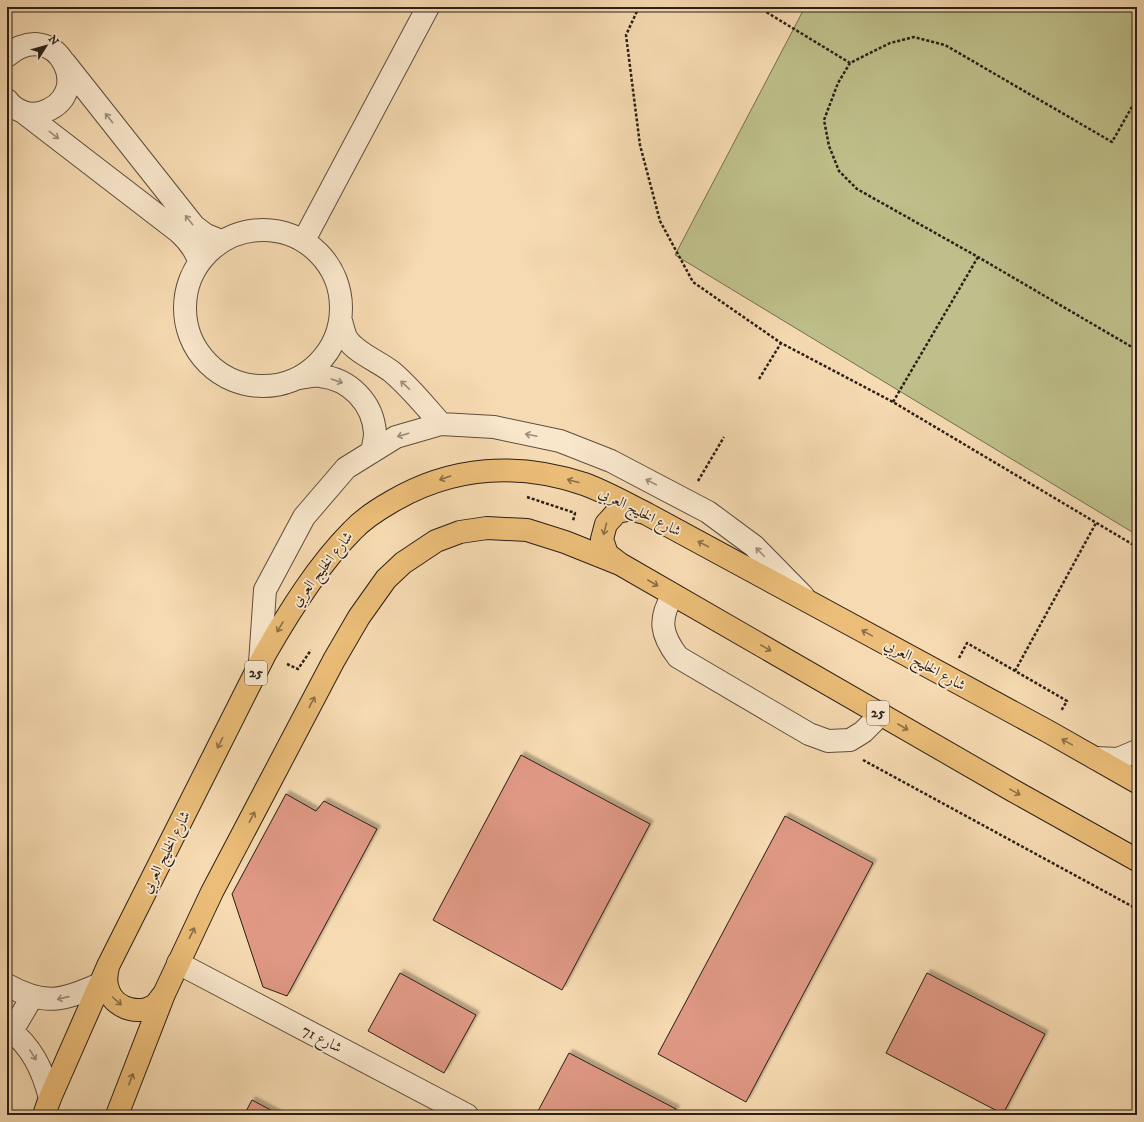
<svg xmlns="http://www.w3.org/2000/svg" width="1144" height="1122" viewBox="0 0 1144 1122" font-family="'IM FELL DW Pica',Amiri,serif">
  <defs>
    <filter id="shadow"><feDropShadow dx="3.5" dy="-3.5" stdDeviation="1" flood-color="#0004"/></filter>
  </defs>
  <rect width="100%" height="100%" fill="#f6dab1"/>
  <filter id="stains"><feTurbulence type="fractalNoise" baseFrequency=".005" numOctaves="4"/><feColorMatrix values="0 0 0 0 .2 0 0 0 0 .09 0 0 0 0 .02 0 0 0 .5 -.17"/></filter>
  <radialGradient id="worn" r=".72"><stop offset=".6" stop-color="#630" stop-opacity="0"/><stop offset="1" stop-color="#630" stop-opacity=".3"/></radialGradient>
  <!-- green -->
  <path fill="#bebf8a" stroke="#746f51" d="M 805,7 L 1137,7 L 1137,535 L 675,255 Z"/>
  <!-- building -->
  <path fill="#df9884" stroke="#2b1f18" filter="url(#shadow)" d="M 521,755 L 650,824 L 562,990 L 433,920 Z
    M 286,794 L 316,811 L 324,801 L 377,829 L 287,996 L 263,987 L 232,894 Z
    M 785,816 L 873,863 L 746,1102 L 658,1054 Z
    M 400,973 L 476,1015 L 444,1073 L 368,1031 Z
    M 927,973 L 1045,1034 L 1003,1114 L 886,1053 Z
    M 569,1053 L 676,1109 L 673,1115 L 546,1115 L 538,1111 Z
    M 252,1100 L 280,1115 L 244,1115 Z"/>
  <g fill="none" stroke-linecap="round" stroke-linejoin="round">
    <defs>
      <path id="minor" d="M 7,56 C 55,14 99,96 40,113 C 28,116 14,110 7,100
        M 65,63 L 194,226 L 206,235 L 221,241
        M 23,112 L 179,232 C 189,241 195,249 199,261
        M185 308a78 78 0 1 1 156 0a78 78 0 1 1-156 0Z
        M 304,240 L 428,7
        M 341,321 C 343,327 344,334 347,339 C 356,353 378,361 392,372 C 410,387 425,406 441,424
        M 299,378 C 306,377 314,375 320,376 C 350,379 373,403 375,433 C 375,439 373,446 372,452
        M 673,595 C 658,619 661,635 678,657 L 809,734 L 828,741 L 850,740 L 863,732 L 881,714
        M 260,663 L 265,590 L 304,517 L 346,468 L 396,437 L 441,424 L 494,427 L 560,441 L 611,461 L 708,512 L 754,546 L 803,596
        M 1095,758 L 1118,759 L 1137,751
        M 178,963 L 467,1115
        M 7,985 C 45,1006 62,1001 100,984
        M 7,1027 C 32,1047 42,1068 50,1098
        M 12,1031 L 32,997"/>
      <path id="major" d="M 620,564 L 607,554 L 602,539 L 606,524 L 617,512 L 632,509 L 641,512
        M 108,967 C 106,976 105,983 109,992 C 116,1009 141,1016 156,1004 C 159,1001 161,997 164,994
        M 44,1115 L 50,1098 L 108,966 L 265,654 C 289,612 318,565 352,531 C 363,519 377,510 391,502 C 452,466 518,462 584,484 C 604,491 627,504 647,514 L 1049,732 L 1137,782
        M 117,1115 L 164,994 L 212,892 L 334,660 L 359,617 L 386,579 L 403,563 L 436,541 L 460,532 L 487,528 L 527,530 L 565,542 L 620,564 L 1012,790 L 1137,860"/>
    </defs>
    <!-- minor casing -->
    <use href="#minor" stroke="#5e4e3e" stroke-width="24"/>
    <!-- major casing -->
    <use href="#major" stroke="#2b1f18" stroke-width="24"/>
    <!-- path -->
    <path stroke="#2b1f18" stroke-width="2.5" stroke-dasharray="3 2" stroke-linecap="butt" d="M 639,7 L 626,35 L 640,145 L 660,221 L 693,282 L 781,343 L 893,402 L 1137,547
      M 758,7 L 850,63
      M 1137,98 L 1112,142 L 945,45 L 914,37 L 890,43 L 850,63 L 838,83 L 824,120 L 829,146 L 839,171 L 857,189 L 978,257 L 1137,350
      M 759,379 L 781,343
      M 893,402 L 978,257
      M 698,481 L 724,437
      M 527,497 L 575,513 L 573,521
      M 959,658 L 967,643 L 1067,701 L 1061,711
      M 287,664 L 298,669 L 311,650
      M 1015,671 L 1096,523
      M 863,760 L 1137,909"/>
    <!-- minor -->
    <use href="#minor" stroke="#f9e7cc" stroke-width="22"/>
    <!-- major -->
    <use href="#major" stroke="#ebbd78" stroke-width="22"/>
  </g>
  <!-- one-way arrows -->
  <defs><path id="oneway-shaft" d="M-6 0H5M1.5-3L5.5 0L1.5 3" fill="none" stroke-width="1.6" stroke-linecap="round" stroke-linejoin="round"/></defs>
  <g stroke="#9c8d7b">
    <use href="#oneway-shaft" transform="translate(109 118) rotate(-128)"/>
    <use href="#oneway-shaft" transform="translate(54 135) rotate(38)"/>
    <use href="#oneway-shaft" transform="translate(189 220) rotate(-128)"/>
    <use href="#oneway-shaft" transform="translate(337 381) rotate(19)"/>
    <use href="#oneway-shaft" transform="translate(405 385) rotate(-137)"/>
    <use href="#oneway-shaft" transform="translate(403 435) rotate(164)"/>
    <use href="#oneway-shaft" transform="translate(531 435) rotate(-168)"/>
    <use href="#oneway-shaft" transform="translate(651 482) rotate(-152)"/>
    <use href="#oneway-shaft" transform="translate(760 552) rotate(-134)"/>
    <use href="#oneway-shaft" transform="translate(63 998) rotate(167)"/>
    <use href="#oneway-shaft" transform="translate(33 1055) rotate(58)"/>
  </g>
  <g stroke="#8b6e48">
    <use href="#oneway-shaft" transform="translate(445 478) rotate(161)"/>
    <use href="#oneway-shaft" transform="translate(573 481) rotate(-165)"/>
    <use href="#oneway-shaft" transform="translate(605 529) rotate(104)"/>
    <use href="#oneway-shaft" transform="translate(703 544) rotate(-152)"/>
    <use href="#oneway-shaft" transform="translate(653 583) rotate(30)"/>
    <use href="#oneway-shaft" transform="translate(280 627) rotate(120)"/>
    <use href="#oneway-shaft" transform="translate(867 633) rotate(-151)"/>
    <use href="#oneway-shaft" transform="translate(766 648) rotate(30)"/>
    <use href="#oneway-shaft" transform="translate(312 702) rotate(-62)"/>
    <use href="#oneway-shaft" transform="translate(903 727) rotate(30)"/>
    <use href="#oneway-shaft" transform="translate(1067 742) rotate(-151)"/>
    <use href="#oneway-shaft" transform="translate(220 743) rotate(117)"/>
    <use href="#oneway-shaft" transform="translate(1015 792) rotate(29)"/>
    <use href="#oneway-shaft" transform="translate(252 817) rotate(-62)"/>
    <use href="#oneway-shaft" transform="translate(192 933) rotate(-64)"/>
    <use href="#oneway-shaft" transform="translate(117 1001) rotate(42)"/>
    <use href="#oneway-shaft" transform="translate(131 1079) rotate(-69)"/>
  </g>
  <g text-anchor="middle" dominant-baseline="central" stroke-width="3.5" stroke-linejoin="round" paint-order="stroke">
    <!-- shield labels -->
    <g fill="#f9e7cc" stroke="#695b4e" stroke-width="1">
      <rect x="245" y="661" width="22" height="24" rx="3"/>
      <rect x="867" y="701" width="22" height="24" rx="3"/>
    </g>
    <g font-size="14" font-weight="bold" fill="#2b1f18">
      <text x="256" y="673">25</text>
      <text x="878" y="713">25</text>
    </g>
    <!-- street labels -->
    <g font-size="15" fill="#2b1f18" stroke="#f9e7cc">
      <text transform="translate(640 512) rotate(27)">شارع الخليج العربي</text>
      <text transform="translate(322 569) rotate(-52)">شارع الخليج العربي</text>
      <text transform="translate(925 665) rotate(29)">شارع الخليج العربي</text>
      <text transform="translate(166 852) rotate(-63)">شارع الخليج العربي</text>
      <text transform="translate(322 1039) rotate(28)">شارع 71</text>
    </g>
  </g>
  <!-- margin -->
  <rect width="1144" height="1122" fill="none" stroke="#f6dab1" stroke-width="24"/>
  <rect x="8" y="8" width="1128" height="1106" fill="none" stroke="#2b1f18" stroke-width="2"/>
  <rect x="12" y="12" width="1120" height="1098" fill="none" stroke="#2b1f18"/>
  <!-- north arrow -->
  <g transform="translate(46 46) rotate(53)" stroke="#f9e7cc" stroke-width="3" paint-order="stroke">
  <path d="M0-3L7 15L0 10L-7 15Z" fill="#2b1f18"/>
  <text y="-6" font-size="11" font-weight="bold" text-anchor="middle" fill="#2b1f18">N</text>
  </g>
  <rect width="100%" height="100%" filter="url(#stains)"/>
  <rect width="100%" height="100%" fill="url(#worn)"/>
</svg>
